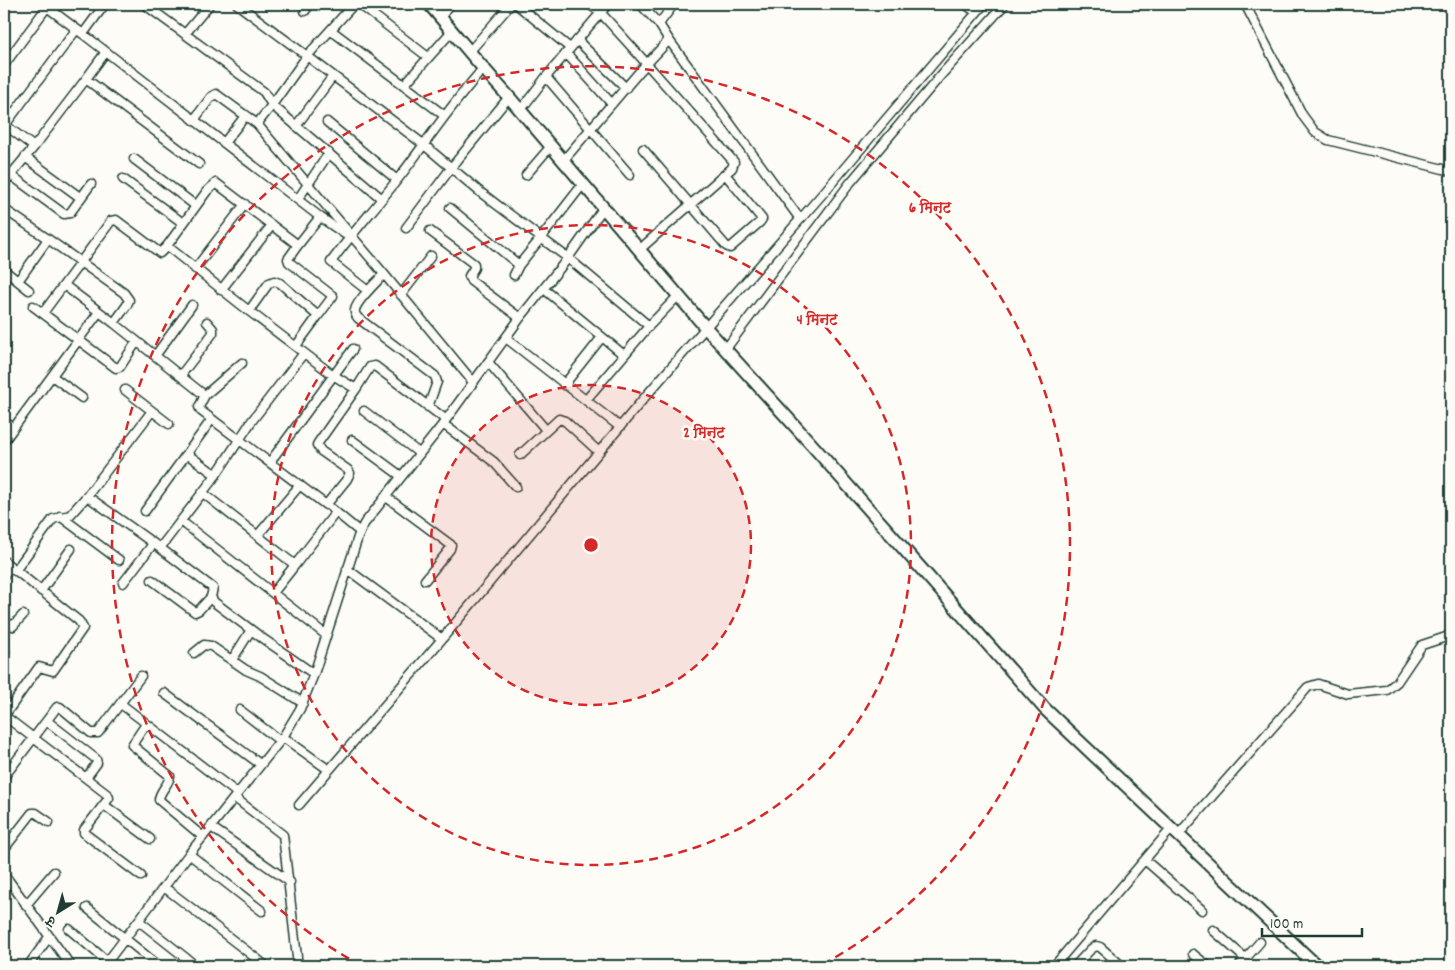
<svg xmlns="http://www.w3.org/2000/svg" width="1455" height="970" viewBox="0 0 1455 970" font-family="Dekko,'Playpen Sans Deva',sans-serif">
  <rect width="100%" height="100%" fill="#fdfcf7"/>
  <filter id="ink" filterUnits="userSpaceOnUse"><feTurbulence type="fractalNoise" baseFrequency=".02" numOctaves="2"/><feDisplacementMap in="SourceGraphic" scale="10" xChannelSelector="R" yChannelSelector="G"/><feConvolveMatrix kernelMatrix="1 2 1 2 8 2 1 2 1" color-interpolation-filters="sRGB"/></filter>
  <g filter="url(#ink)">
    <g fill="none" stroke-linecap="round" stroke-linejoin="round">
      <defs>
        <path id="street" d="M 43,4 L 83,34 L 105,4
          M 144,4 L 264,92 L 272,105 L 382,199
          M 237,4 L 307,56 L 354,4
          M 359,4 L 428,57
          M 516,4 L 570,48
          M 589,4 L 600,12 L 630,45 L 734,162 L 732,168 L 639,250
          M 640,4 L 659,24 L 669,40
          M 965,4 L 976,12
          M 1245,4 L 1303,116 L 1315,132 L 1328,140 L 1451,171
          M 305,11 L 310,4
          M 441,17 L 450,4
          M 659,24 L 674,4
          M 332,31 L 445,116
          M 83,34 L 320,217
          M 185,34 L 210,4
          M 577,40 L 626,88
          M 470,51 L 511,4
          M 566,53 L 612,104
          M 4,65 L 47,7
          M 546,77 L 630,175
          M 86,79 L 199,164
          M 404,85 L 452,31
          M 520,111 L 546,77 L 608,4
          M 194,120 L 211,97 L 216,94 L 257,124
          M 327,122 L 397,180
          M 4,124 L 34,147 L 86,79 L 105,53
          M 5,125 L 76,30
          M 296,126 L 333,76
          M 224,143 L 246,115
          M 643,149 L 726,246 L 730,248 L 760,222 L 762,219 L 725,174
          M 25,157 L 81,198
          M 134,159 L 196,206
          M 563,161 L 640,71 L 669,40 L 800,219
          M 4,170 L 64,214 L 70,213 L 91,184
          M 526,175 L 551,146
          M 123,179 L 183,223
          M 4,183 L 34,147
          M 298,199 L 329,153
          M 450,208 L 519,265
          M 4,209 L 48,239 L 18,281
          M 406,228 L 451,168 L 509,97
          M 430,231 L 474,264 L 474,268 L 469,276 L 471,281 L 520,318
          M 349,237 L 320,217 L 298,245 L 216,183 L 207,191 L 167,246 L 249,311 L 333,375 L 356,389 L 370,367 L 375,366 L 445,419
          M 48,239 L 124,293 L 129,300 L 127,305 L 114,323 L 64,285
          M 298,245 L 288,259 L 289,262 L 333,296 L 318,316
          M 195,269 L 245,204
          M 4,270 L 29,290
          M 384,274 C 377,282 357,300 355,310 C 354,314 356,315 358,318 L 435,376 L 437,382 L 428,407
          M 514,275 L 519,265 L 541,238 L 568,258 L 649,326
          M 544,289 L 624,355
          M 221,290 L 272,225
          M 368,291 L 331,262 C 353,232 378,205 401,175 C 428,140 453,102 483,69
          M 401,295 L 431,256
          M 33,306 L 116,368 L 120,367 L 137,341
          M 249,311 L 269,283 L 274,281 L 280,283 L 318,316 L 296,346
          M 43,313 L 111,221 L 116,220 L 160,253 L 167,246
          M 114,323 L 203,394 L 204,397 L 199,407 L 201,411 L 326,505 L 347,479 L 350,473 L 348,470 L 321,451 L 317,445 L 318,443 L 356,389
          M 506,338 L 620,427
          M 725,350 L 850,183 L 942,74 L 1005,4
          M 304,353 L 251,422 L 216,475 L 160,548 L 213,588 L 211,597 L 214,602 L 262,638 L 314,674
          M 155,356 L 192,305
          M 488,362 L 546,430
          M 181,375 L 213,333 L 213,329 L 207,322
          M 52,376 L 82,398
          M 473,382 L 384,274 L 257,124 L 272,105 L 307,56 L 423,144 L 480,192 L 541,238 L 583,184
          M 564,385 L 602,337
          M 125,390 L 169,424
          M 204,396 L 242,363
          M 586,400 L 649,326 L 678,296
          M 364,411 L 419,453
          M 4,421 L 13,428
          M 443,424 L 494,462 L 516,487
          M 352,440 L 401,476
          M 4,441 L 99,312
          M 187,454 L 216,475
          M 520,455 L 559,419 L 565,421 L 599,452
          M 270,462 L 353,349
          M 203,493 L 295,565 L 273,593
          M 87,496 L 152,411
          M 385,496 L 451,545 L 450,549 L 425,580
          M 332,509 L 360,532
          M 145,511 L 212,419
          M 60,516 L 119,560
          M 181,521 L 326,635
          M 258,535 L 300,485
          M 4,561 L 79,621 L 83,628 L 53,671 L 39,667 L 7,712 L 6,717 L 108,795 L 109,798 L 84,830 L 84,833 L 141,876
          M 295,565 L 336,512
          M 347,569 L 442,639
          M 15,571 L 53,519 L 70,515 L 87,496 L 160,548
          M 4,576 L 10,567
          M 152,580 L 195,612 L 199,610 L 211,597
          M 123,583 L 153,544
          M 41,591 L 71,549
          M 4,621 L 13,626 L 23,615
          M 194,653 L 204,645 L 211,646 L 246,670 L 260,676 L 303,703
          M 4,654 L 5,652
          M 232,660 L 251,630
          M 164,693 L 260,764
          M 121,704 L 237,793
          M 240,710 L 280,741
          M 47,721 L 96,759 L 97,763 L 86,778
          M 146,724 L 132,745 L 170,776 C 169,785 159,791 159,800 L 203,837
          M 283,737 L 329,770
          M 4,777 L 57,707 L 60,707 L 91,733 L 98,733 L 141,676
          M 235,798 L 283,835 L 298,966
          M 104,805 L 150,839
          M 299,805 L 442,639 L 645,397 L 825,191 L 984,4
          M 211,827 L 290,882
          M 1178,835 L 1308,687 L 1318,684 L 1348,694 L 1387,690 L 1397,682 L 1422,645 L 1446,637 L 1451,633
          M 4,849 L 32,813 L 36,813 L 49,822
          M 189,854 L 262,911
          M 1145,860 L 1202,910
          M 4,874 L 71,966
          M 164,887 L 266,966
          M 26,905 L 54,872
          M 87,908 L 159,966
          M 139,921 L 196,966
          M 69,929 L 108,962
          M 1213,930 L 1246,959
          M 1193,954 L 1208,966
          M 28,966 L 49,937
          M 104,966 L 189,854 L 283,737 L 300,709 L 314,674 L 358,537 L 364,524 L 443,424 L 520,318 L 568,258 L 604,207
          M 1054,966 L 1171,829
          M 1075,966 L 1091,949 L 1096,946 L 1100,947 L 1122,966
          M 1239,966 L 1260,942
          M 1301,966 L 1308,958"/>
        <path id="secondary" d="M 429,4 C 456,35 481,67 509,97 L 706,328 L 813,446 L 1045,709 L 1317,966"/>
      </defs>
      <!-- street casing -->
      <use href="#street" stroke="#1f3d34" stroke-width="11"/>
      <!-- secondary casing -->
      <use href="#secondary" stroke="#1f3d34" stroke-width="15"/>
      <!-- street -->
      <use href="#street" stroke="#fdfcf7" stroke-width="8"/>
      <!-- secondary -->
      <use href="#secondary" stroke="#fdfcf7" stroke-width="11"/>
    </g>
  </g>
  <!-- distance rings -->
  <circle cx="591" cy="545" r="160" fill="#d62828" fill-opacity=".12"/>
  <g fill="none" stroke="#d62828" stroke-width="2.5" stroke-dasharray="9 6">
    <circle cx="591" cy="545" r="160"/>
    <circle cx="591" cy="545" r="320"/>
    <path d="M362 966A479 479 0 1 1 820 966"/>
  </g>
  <circle cx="591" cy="545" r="8" fill="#d62828" stroke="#fdfcf7" stroke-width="2.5"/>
  <g font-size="15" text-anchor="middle" font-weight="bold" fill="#d62828" stroke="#fdfcf7" stroke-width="5" stroke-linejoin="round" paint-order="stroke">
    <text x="930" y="212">6 मिनट</text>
    <text x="817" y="324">4 मिनट</text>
    <text x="704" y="437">2 मिनट</text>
  </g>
  <!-- margin -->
  <rect width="1455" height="970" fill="none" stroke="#fdfcf7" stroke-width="20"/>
  <rect x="10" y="10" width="1435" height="950" fill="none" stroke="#1f3d34" stroke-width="2" filter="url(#ink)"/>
  <!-- north arrow -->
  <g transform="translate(58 912) rotate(217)" stroke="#fdfcf7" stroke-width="4" paint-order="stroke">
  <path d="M0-4L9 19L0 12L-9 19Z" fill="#1f3d34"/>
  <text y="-8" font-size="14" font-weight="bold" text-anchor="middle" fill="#1f3d34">उ</text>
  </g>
  <!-- scale -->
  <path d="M1262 928v8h100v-8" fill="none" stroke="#1f3d34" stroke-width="2.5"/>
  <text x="1270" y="928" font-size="15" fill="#1f3d34" stroke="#fdfcf7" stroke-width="4" paint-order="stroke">100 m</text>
</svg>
